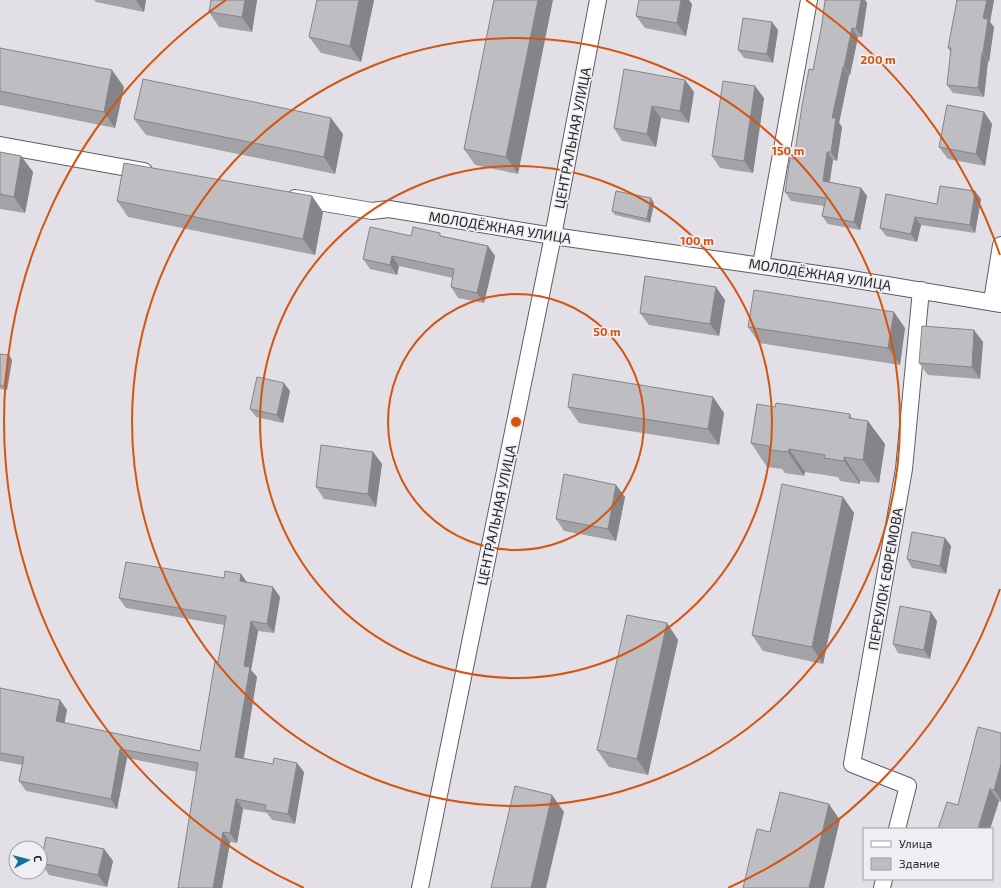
<svg xmlns="http://www.w3.org/2000/svg" width="1001" height="888" viewBox="0 0 1001 888" font-family="'Exo 2',sans-serif">
  <rect width="100%" height="100%" fill="#e2e0e6"/>
  <g fill="none" stroke-linecap="round" stroke-linejoin="round">
    <defs>
      <path id="minor" d="M 0,145 L 144,171
        M 295,198 L 372,211 L 389,209 L 553,236 L 839,277 L 1001,304
        M 761,265 L 809,0
        M 992,301 L 1001,245
        M 897,829 L 908,786 L 852,764 L 904,469 L 921,290
        M 420,888 L 553,236 L 598,0
        M 882,888 L 884,879"/>
    </defs>
    <!-- minor casing -->
    <use href="#minor" stroke="#5e5d62" stroke-width="18"/>
    <!-- minor -->
    <use href="#minor" stroke="#fff" stroke-width="16"/>
  </g>
  <!-- wall -->
  <path fill="#a3a3a7" d="M 94,0 L 146,0 L 144,12 L 96,2 Z
    M 211,0 L 257,0 L 252,32 L 219,27 L 209,12 Z
    M 374,0 L 361,62 L 321,53 L 309,37 Z
    M 494,0 L 518,174 L 475,165 L 464,149 Z
    M 825,0 L 865,0 L 867,3 L 862,37 L 858,37 L 850,75 L 849,75 L 839,123 L 842,127 L 837,161 L 833,160 L 830,182 L 861,188 L 867,196 L 860,230 L 828,224 L 822,216 L 824,206 L 791,201 L 785,192 L 794,159 L 813,70 L 822,24 Z
    M 957,0 L 994,0 L 990,22 L 994,27 L 989,62 L 988,61 L 984,97 L 953,93 L 947,85 L 951,52 L 948,48 Z
    M 692,4 L 686,36 L 645,28 L 636,16 Z
    M 778,30 L 773,63 L 744,58 L 738,50 Z
    M 0,48 L 124,87 L 115,128 L 0,105 Z
    M 685,80 L 694,92 L 689,123 L 661,118 L 656,147 L 622,141 L 614,128 Z
    M 764,98 L 753,173 L 720,168 L 712,156 Z
    M 984,112 L 992,124 L 985,166 L 948,159 L 939,147 Z
    M 134,119 L 343,134 L 335,174 L 146,135 Z
    M 0,152 L 21,156 L 33,172 L 25,213 L 0,209 Z
    M 312,196 L 323,212 L 315,255 L 128,217 L 117,201 Z
    M 981,199 L 975,233 L 921,225 L 917,242 L 886,236 L 880,228 L 937,204 Z
    M 654,203 L 650,223 L 615,215 L 612,211 Z
    M 411,236 L 443,236 L 488,246 L 495,256 L 484,303 L 458,298 L 451,287 L 453,278 L 399,266 L 397,275 L 370,269 L 363,259 Z
    M 725,300 L 719,336 L 649,325 L 640,313 Z
    M 748,327 L 905,328 L 900,365 L 759,343 Z
    M 974,330 L 983,342 L 980,379 L 928,375 L 919,363 Z
    M 0,354 L 12,360 L 7,390 L 0,389 Z
    M 290,391 L 283,423 L 256,417 L 250,409 Z
    M 713,397 L 724,413 L 719,445 L 579,423 L 568,407 Z
    M 775,407 L 850,414 L 852,418 L 885,444 L 879,483 L 860,481 L 860,484 L 840,481 L 838,477 L 805,472 L 804,476 L 785,473 L 782,469 L 767,467 L 751,443 Z
    M 373,452 L 382,464 L 376,507 L 324,499 L 316,487 Z
    M 616,485 L 625,497 L 616,541 L 564,531 L 556,519 Z
    M 843,497 L 854,513 L 823,664 L 763,651 L 752,635 Z
    M 945,538 L 951,546 L 946,574 L 912,568 L 907,559 Z
    M 241,574 L 247,582 L 273,587 L 280,597 L 274,633 L 258,631 L 251,670 L 257,677 L 244,758 L 304,772 L 295,824 L 272,820 L 267,813 L 243,809 L 237,843 L 230,842 L 222,888 L 178,888 L 197,772 L 127,758 L 117,809 L 26,791 L 19,781 L 22,765 L 0,761 L 0,688 L 60,700 L 67,710 L 64,723 L 200,751 L 218,662 L 224,625 L 126,608 L 119,598 L 224,578 Z
    M 937,621 L 930,659 L 898,653 L 893,644 Z
    M 667,623 L 678,640 L 648,775 L 609,767 L 597,750 Z
    M 1001,733 L 1001,802 L 999,801 L 990,829 L 938,829 L 958,805 Z
    M 104,849 L 113,861 L 107,887 L 49,875 L 41,863 Z"/>
  <!-- shaded-wall -->
  <path fill="#858488" d="M 136,0 L 146,0 L 144,12 Z
    M 245,0 L 257,0 L 252,32 L 242,17 Z
    M 359,0 L 374,0 L 361,62 L 350,46 Z
    M 538,0 L 553,0 L 518,174 L 506,157 Z
    M 681,0 L 689,0 L 692,4 L 686,36 L 677,23 Z
    M 861,0 L 865,0 L 867,3 L 862,37 L 856,29 Z
    M 987,0 L 994,0 L 990,22 L 994,27 L 989,62 L 983,53 L 983,18 Z
    M 772,22 L 778,30 L 773,63 L 767,54 Z
    M 852,28 L 858,37 L 850,75 L 844,67 Z
    M 982,53 L 988,61 L 984,97 L 978,88 Z
    M 843,67 L 849,75 L 839,123 L 842,127 L 837,161 L 831,152 L 832,118 Z
    M 112,70 L 124,87 L 115,128 L 104,112 Z
    M 685,80 L 694,92 L 689,123 L 680,111 Z
    M 755,86 L 764,98 L 753,173 L 744,161 Z
    M 652,106 L 661,118 L 656,147 L 647,134 Z
    M 984,112 L 992,124 L 985,166 L 976,154 Z
    M 331,118 L 343,134 L 335,174 L 324,157 Z
    M 827,152 L 833,160 L 828,189 L 823,181 Z
    M 21,156 L 33,172 L 25,213 L 14,197 Z
    M 861,188 L 867,196 L 860,230 L 854,222 Z
    M 975,191 L 981,199 L 975,233 L 970,225 Z
    M 312,196 L 323,212 L 315,255 L 303,239 Z
    M 651,198 L 654,203 L 650,223 L 647,219 Z
    M 915,217 L 921,225 L 917,242 L 911,234 Z
    M 488,246 L 495,256 L 484,303 L 477,293 Z
    M 392,256 L 399,266 L 397,275 L 390,265 Z
    M 716,287 L 725,300 L 719,336 L 710,324 Z
    M 894,312 L 905,328 L 900,365 L 888,348 Z
    M 974,330 L 983,342 L 980,379 L 972,367 Z
    M 9,355 L 12,360 L 7,390 L 4,386 Z
    M 284,383 L 290,391 L 283,423 L 277,415 Z
    M 713,397 L 724,413 L 719,445 L 708,429 Z
    M 868,421 L 885,444 L 879,483 L 863,460 Z
    M 789,449 L 805,472 L 804,476 L 788,452 Z
    M 373,452 L 382,464 L 376,507 L 368,494 Z
    M 844,457 L 860,481 L 860,484 L 844,461 Z
    M 616,485 L 625,497 L 616,541 L 608,529 Z
    M 843,497 L 854,513 L 823,664 L 812,647 Z
    M 945,538 L 951,546 L 946,574 L 940,566 Z
    M 241,574 L 248,584 L 240,581 Z
    M 273,587 L 280,597 L 274,633 L 267,624 Z
    M 931,612 L 937,621 L 930,659 L 924,650 Z
    M 251,621 L 258,631 L 251,670 L 257,677 L 242,767 L 235,757 L 244,666 Z
    M 667,623 L 678,640 L 648,775 L 637,759 Z
    M 60,700 L 67,710 L 63,731 L 56,721 Z
    M 120,749 L 127,758 L 117,809 L 111,799 Z
    M 297,763 L 304,772 L 295,824 L 288,814 Z
    M 1001,764 L 1001,800 L 994,790 Z
    M 990,789 L 999,801 L 990,829 L 978,829 Z
    M 552,795 L 564,812 L 546,888 L 531,888 Z
    M 236,799 L 243,809 L 237,843 L 230,833 Z
    M 829,804 L 840,820 L 824,888 L 809,888 Z
    M 223,832 L 230,842 L 222,888 L 213,888 Z
    M 104,849 L 113,861 L 107,887 L 98,875 Z"/>
  <!-- building -->
  <path fill="#bebdc2" stroke="#858488" d="M 211,0 L 245,0 L 242,17 L 209,12 Z
    M 317,0 L 359,0 L 350,46 L 309,37 Z
    M 494,0 L 538,0 L 506,157 L 464,149 Z
    M 639,0 L 681,0 L 677,23 L 636,16 Z
    M 825,0 L 861,0 L 856,29 L 852,28 L 844,67 L 843,67 L 832,118 L 836,118 L 831,152 L 827,152 L 823,181 L 861,188 L 854,222 L 822,216 L 826,198 L 785,192 L 790,158 L 794,159 L 802,106 L 809,69 L 813,70 L 822,24 Z
    M 957,0 L 987,0 L 983,18 L 988,19 L 983,53 L 982,53 L 978,88 L 947,85 L 951,48 L 948,48 Z
    M 743,18 L 772,22 L 767,54 L 738,50 Z
    M 0,48 L 112,70 L 104,112 L 0,91 Z
    M 624,69 L 685,80 L 680,111 L 652,106 L 647,134 L 614,128 Z
    M 143,79 L 331,118 L 324,157 L 134,119 Z
    M 723,81 L 755,86 L 744,161 L 712,156 Z
    M 947,105 L 984,112 L 976,154 L 939,147 Z
    M 0,152 L 21,156 L 14,197 L 0,194 Z
    M 124,163 L 312,196 L 303,239 L 117,201 Z
    M 940,186 L 975,191 L 970,225 L 915,217 L 911,234 L 880,228 L 886,194 L 937,204 Z
    M 616,191 L 651,198 L 647,219 L 612,211 Z
    M 370,227 L 411,236 L 413,227 L 440,233 L 440,236 L 488,246 L 477,293 L 451,287 L 454,269 L 392,256 L 390,265 L 363,259 Z
    M 645,276 L 716,287 L 710,324 L 640,313 Z
    M 754,290 L 894,312 L 888,348 L 748,327 Z
    M 922,326 L 974,330 L 972,367 L 919,363 Z
    M 0,354 L 9,355 L 4,386 L 0,385 Z
    M 573,374 L 713,397 L 708,429 L 568,407 Z
    M 257,377 L 284,383 L 277,415 L 250,409 Z
    M 776,403 L 850,414 L 849,418 L 868,421 L 863,460 L 844,457 L 844,461 L 824,458 L 825,455 L 789,449 L 788,452 L 769,450 L 769,446 L 751,443 L 757,404 L 775,407 Z
    M 321,445 L 373,452 L 368,494 L 316,487 Z
    M 564,474 L 616,485 L 608,529 L 556,519 Z
    M 782,484 L 843,497 L 812,647 L 752,635 Z
    M 912,532 L 945,538 L 940,566 L 907,559 Z
    M 126,562 L 224,578 L 225,571 L 241,574 L 240,581 L 273,587 L 267,624 L 251,621 L 244,666 L 250,667 L 235,757 L 273,764 L 274,758 L 297,763 L 288,814 L 265,810 L 266,805 L 236,799 L 230,833 L 223,832 L 213,888 L 178,888 L 198,763 L 120,749 L 111,799 L 19,781 L 24,757 L 0,753 L 0,688 L 60,700 L 56,721 L 200,751 L 215,661 L 218,662 L 226,616 L 119,598 Z
    M 900,606 L 931,612 L 924,650 L 893,644 Z
    M 627,615 L 667,623 L 637,759 L 597,750 Z
    M 978,727 L 1001,733 L 1001,764 L 994,790 L 990,789 L 978,829 L 938,829 L 947,802 L 958,805 Z
    M 515,786 L 552,795 L 531,888 L 491,888 Z
    M 780,792 L 829,804 L 809,888 L 743,888 L 757,829 L 770,832 Z
    M 46,837 L 104,849 L 98,875 L 41,863 Z"/>
  <!-- distance rings -->
  <g fill="none" stroke="#d5540f" stroke-width="2">
    <circle cx="516" cy="422" r="128"/>
    <circle cx="516" cy="422" r="256"/>
    <circle cx="516" cy="422" r="384"/>
    <path d="M1000 589A512 512 0 0 1 728 888M304 888A512 512 0 0 1 226 0M806 0A512 512 0 0 1 1000 255"/>
  </g>
  <g text-anchor="middle" dominant-baseline="central" stroke-width="3.5" stroke-linejoin="round" paint-order="stroke">
    <!-- street labels -->
    <g font-size="14" fill="#29292b" stroke="#efeef3">
      <text transform="translate(572 138) rotate(-79)">ЦЕНТРАЛЬНАЯ УЛИЦА</text>
      <text transform="translate(500 227) rotate(9)">МОЛОДЁЖНАЯ УЛИЦА</text>
      <text transform="translate(820 274) rotate(9)">МОЛОДЁЖНАЯ УЛИЦА</text>
      <text transform="translate(496 515) rotate(-78)">ЦЕНТРАЛЬНАЯ УЛИЦА</text>
      <text transform="translate(885 579) rotate(-80)">ПЕРЕУЛОК ЕФРЕМОВА</text>
    </g>
  </g>
  <circle cx="516" cy="422" r="6" fill="#d5540f" stroke="#efeef3" stroke-width="2"/>
  <g font-size="12" text-anchor="middle" font-weight="bold" fill="#d5540f" stroke="#efeef3" stroke-width="3.5" stroke-linejoin="round" paint-order="stroke">
    <text x="878" y="64">200 m</text>
    <text x="788" y="155">150 m</text>
    <text x="697" y="245">100 m</text>
    <text x="607" y="336">50 m</text>
  </g>
  <!-- legend -->
  <rect x="863" y="828" width="130" height="52" fill="#efeef3" stroke="#a09fa3"/>
  <rect x="871" y="841" width="20" height="6" fill="#ffffff" stroke="#a09fa3"/>
  <text x="899" y="848" font-size="12" fill="#29292b">Улица</text>
  <rect x="871" y="858" width="20" height="12" fill="#bebdc2" stroke="#a09fa3"/>
  <text x="899" y="868" font-size="12" fill="#29292b">Здание</text>
  <!-- north arrow -->
  <g transform="translate(28 860) rotate(83)"><circle r="19" fill="#efeef3" stroke="#a09fa3"/>
  <path d="M0-3L7 15L0 10L-7 15Z" fill="#166e9e"/>
  <text y="-6" font-size="11" font-weight="bold" text-anchor="middle" fill="#29292b">С</text>
  </g>
</svg>
